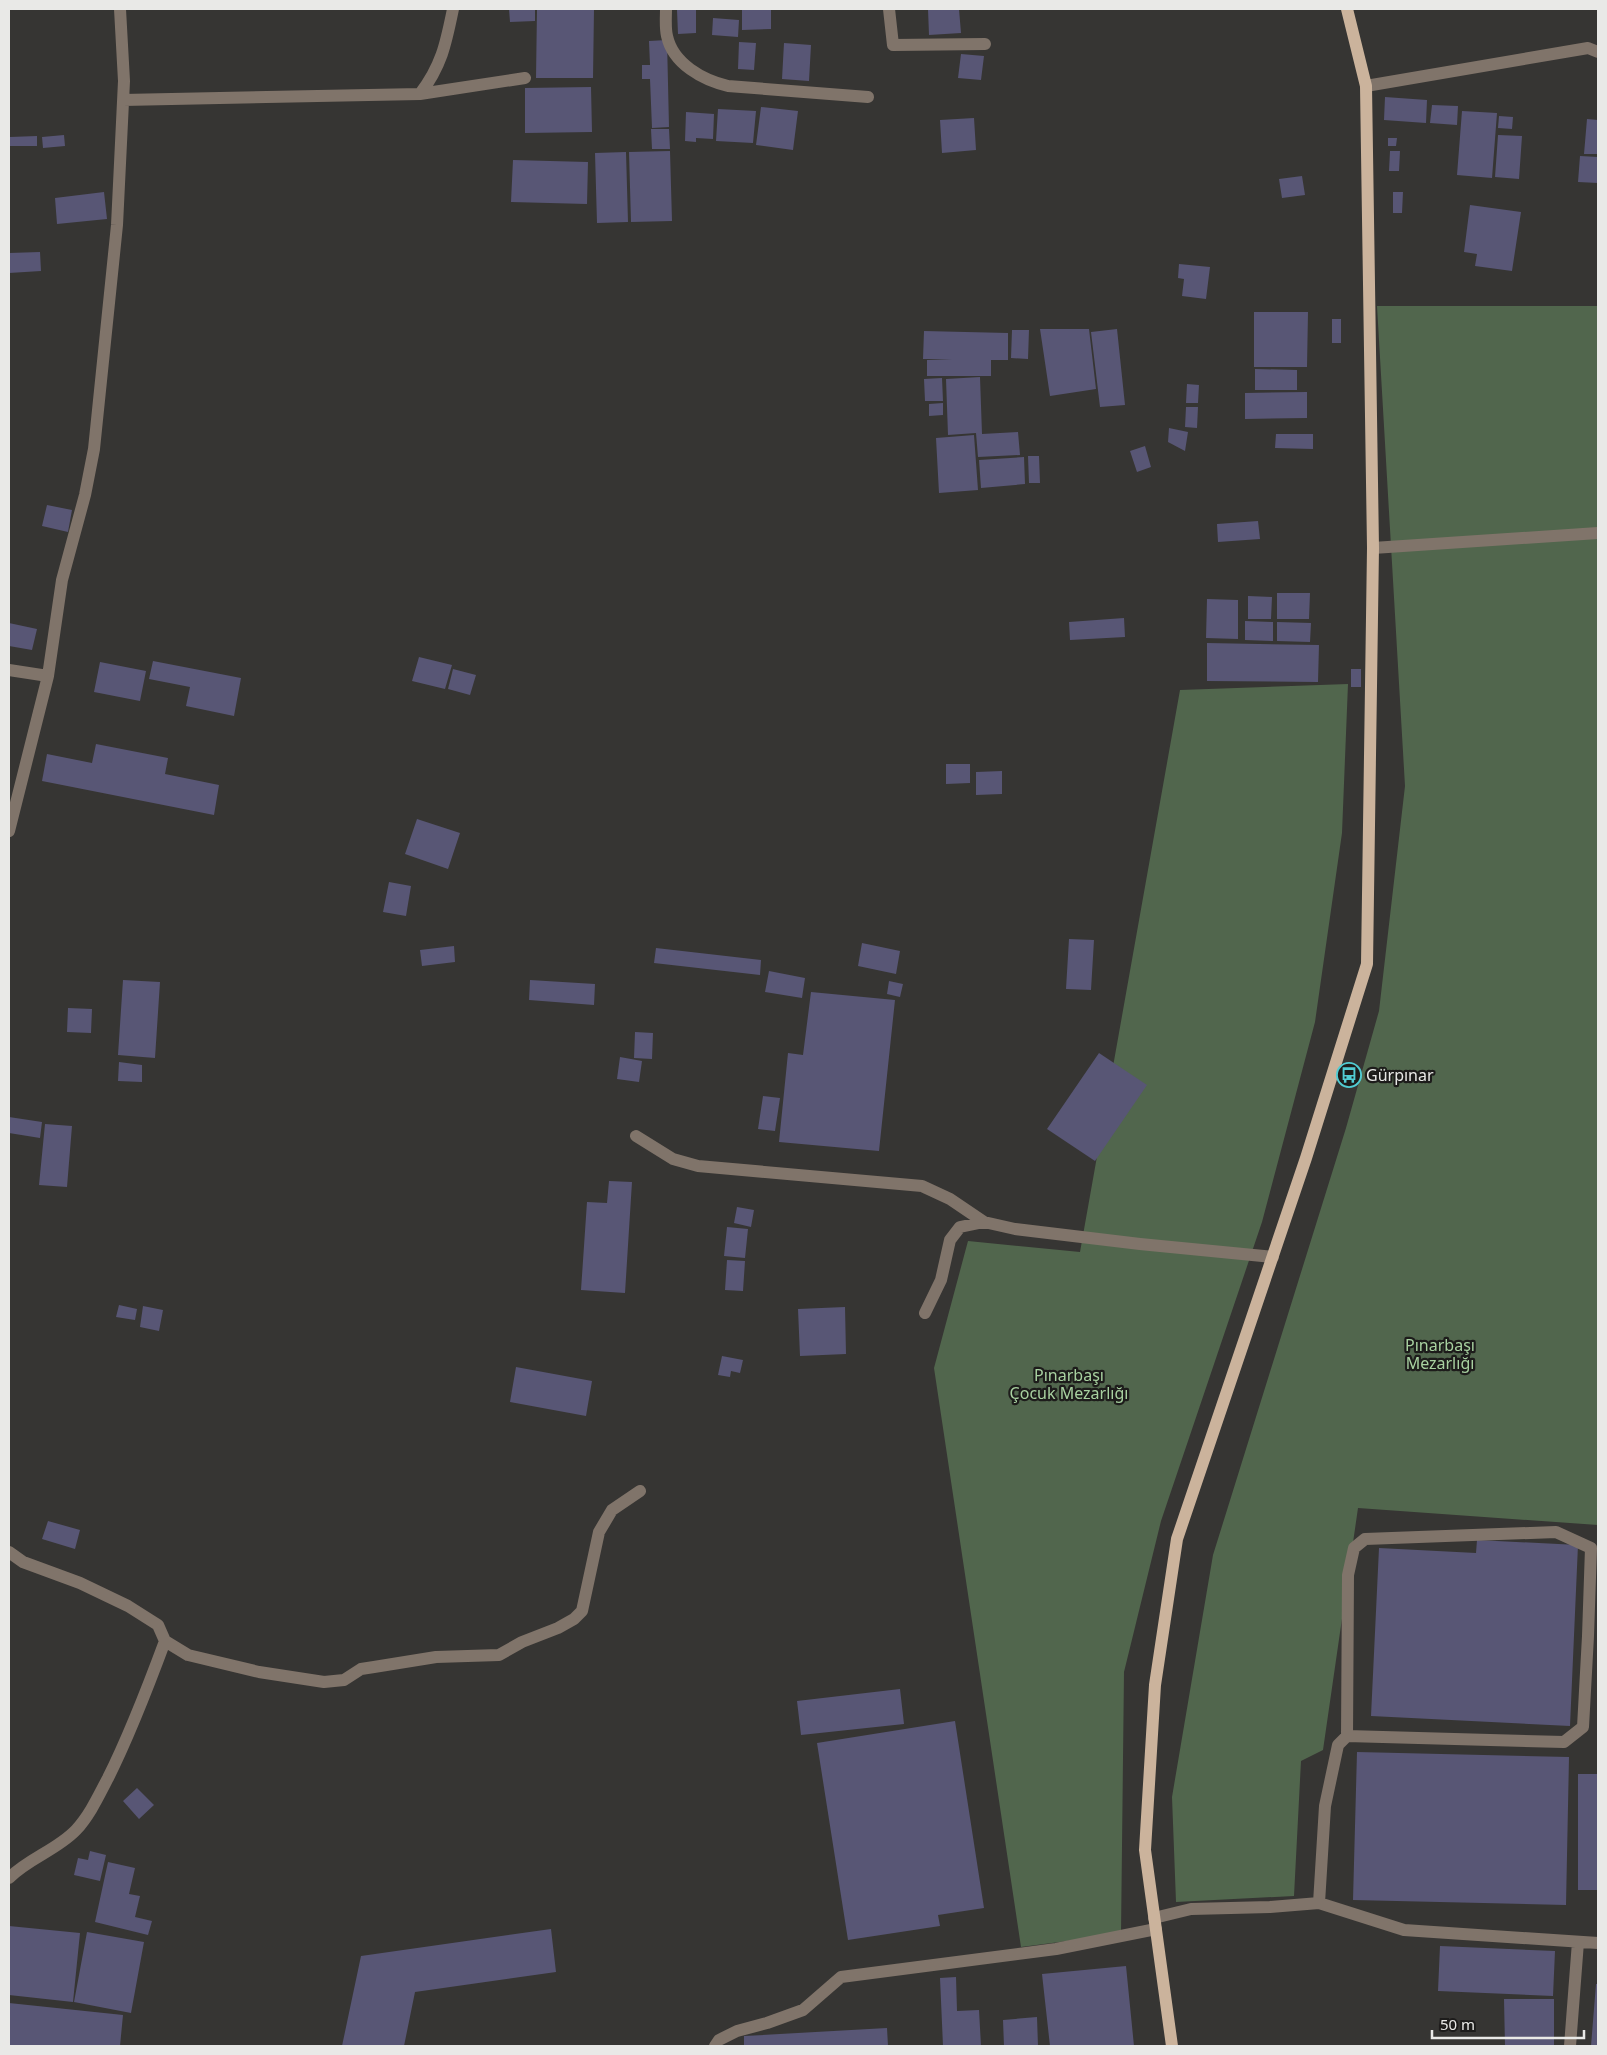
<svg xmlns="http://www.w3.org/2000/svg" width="1607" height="2055" viewBox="0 0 1607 2055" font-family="'Noto Sans',sans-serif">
  <rect width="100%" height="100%" fill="#363533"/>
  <!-- green -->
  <path fill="#51664d" d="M 1377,306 L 1598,306 L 1598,1525 L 1358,1508 L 1323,1750 L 1301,1761 L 1294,1896 L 1176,1902 L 1172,1797 L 1213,1555 L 1346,1128 L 1379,1011 L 1405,786 Z
    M 1348,684 L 1342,833 L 1315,1022 L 1262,1222 L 1161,1521 L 1124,1672 L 1121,1934 L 1021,1947 L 934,1368 L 968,1241 L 1080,1252 L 1180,690 Z"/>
  <!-- building -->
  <path fill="#585675" d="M 509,9 L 535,9 L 535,21 L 510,22 Z
    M 537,9 L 594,9 L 593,78 L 536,78 Z
    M 696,9 L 696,33 L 678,34 L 677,10 Z
    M 742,9 L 771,9 L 771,29 L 742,30 Z
    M 928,9 L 959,9 L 961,33 L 929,35 Z
    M 713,18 L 739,20 L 738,37 L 712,35 Z
    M 667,40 L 669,127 L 652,128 L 650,79 L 642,79 L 642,65 L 650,65 L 649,41 Z
    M 739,42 L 756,43 L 754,70 L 738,69 Z
    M 784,43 L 811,45 L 809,81 L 782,79 Z
    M 961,54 L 984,56 L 981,80 L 958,78 Z
    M 591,87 L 592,132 L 525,133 L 525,88 Z
    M 1385,97 L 1427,100 L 1426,123 L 1384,120 Z
    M 1432,105 L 1458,106 L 1457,125 L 1430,123 Z
    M 761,107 L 798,111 L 793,150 L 756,145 Z
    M 718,109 L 756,111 L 753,143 L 716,141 Z
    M 1462,111 L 1497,113 L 1492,178 L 1457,175 Z
    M 686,112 L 714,114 L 713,139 L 696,138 L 696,142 L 685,141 Z
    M 1499,116 L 1513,117 L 1512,129 L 1498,128 Z
    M 974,118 L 976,150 L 942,153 L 940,120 Z
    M 1587,119 L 1598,120 L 1598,154 L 1584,154 Z
    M 651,129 L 669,129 L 670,149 L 652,149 Z
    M 64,135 L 65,146 L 43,148 L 42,137 Z
    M 1498,135 L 1522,136 L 1519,179 L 1495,177 Z
    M 37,136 L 37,146 L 10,146 L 10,137 Z
    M 1388,138 L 1397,138 L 1396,146 L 1388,146 Z
    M 670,151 L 672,221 L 631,222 L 629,152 Z
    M 1390,151 L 1400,151 L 1399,171 L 1389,171 Z
    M 626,152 L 628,222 L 597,223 L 595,153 Z
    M 1580,156 L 1598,157 L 1598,183 L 1578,182 Z
    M 513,160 L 588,162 L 587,204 L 511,202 Z
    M 1302,176 L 1305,195 L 1282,198 L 1279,179 Z
    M 104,192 L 107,219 L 57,224 L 55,198 Z
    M 1393,192 L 1403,192 L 1402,213 L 1393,213 Z
    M 1470,205 L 1521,212 L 1512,271 L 1475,266 L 1477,254 L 1464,252 Z
    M 40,252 L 41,271 L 9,273 L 9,253 Z
    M 1179,264 L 1210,267 L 1206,299 L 1182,296 L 1184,279 L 1178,278 Z
    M 1254,312 L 1308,312 L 1307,367 L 1254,367 Z
    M 1332,319 L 1341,319 L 1341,343 L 1332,343 Z
    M 1040,329 L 1089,329 L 1096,389 L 1050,396 Z
    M 1117,329 L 1125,405 L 1100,407 L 1091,332 Z
    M 1012,330 L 1029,330 L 1028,359 L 1011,358 Z
    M 924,331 L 1008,333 L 1008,360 L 991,360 L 991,376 L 927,376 L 927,360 L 952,359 L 923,359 Z
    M 1255,369 L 1297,370 L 1297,390 L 1255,390 Z
    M 980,377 L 982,434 L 1018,432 L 1020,455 L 978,457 L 976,433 L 948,435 L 946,379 Z
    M 942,378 L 943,401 L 925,401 L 924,379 Z
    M 1187,384 L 1199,385 L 1198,403 L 1186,403 Z
    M 1307,392 L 1307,418 L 1245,419 L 1245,393 Z
    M 943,403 L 943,415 L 929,416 L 929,404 Z
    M 1186,407 L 1198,407 L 1197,428 L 1185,427 Z
    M 1169,428 L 1188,432 L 1185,451 L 1168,442 Z
    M 1276,434 L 1313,434 L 1313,449 L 1275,448 Z
    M 974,435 L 978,490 L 939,493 L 936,438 Z
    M 1145,446 L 1151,467 L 1137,472 L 1130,451 Z
    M 1028,456 L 1039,456 L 1040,483 L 1029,483 Z
    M 1024,457 L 1025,484 L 981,488 L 979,460 Z
    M 47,505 L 72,510 L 68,532 L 42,526 Z
    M 1258,521 L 1260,539 L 1218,542 L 1217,524 Z
    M 1277,593 L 1310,593 L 1309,619 L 1277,619 Z
    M 1248,596 L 1272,597 L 1271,619 L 1248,619 Z
    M 1207,599 L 1238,600 L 1238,639 L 1206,638 Z
    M 1124,618 L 1125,637 L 1070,640 L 1069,622 Z
    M 1245,621 L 1273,622 L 1273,641 L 1245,640 Z
    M 1277,622 L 1311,623 L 1310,642 L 1277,641 Z
    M 9,623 L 37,629 L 32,650 L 9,646 Z
    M 1207,643 L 1319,645 L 1318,682 L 1207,681 Z
    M 419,657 L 452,665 L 445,689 L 412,681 Z
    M 153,661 L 241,678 L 234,716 L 186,706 L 190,687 L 149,679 Z
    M 100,662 L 146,671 L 140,701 L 94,692 Z
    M 453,669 L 476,675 L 470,695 L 448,689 Z
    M 1351,669 L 1361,669 L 1361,687 L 1351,687 Z
    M 96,744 L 168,758 L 165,774 L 219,785 L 214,815 L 42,781 L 47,754 L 92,763 Z
    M 946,764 L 970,764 L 970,783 L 946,784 Z
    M 1002,771 L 1002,794 L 976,795 L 976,772 Z
    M 417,819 L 460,833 L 448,869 L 405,854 Z
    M 389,882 L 411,886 L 406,916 L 383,912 Z
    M 1069,939 L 1094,940 L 1091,990 L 1066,989 Z
    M 862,943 L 900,951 L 896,974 L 858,966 Z
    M 454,946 L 455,962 L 422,966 L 420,950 Z
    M 656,948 L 761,960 L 760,975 L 654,963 Z
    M 769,971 L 805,978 L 802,998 L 765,992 Z
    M 123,980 L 160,982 L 155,1058 L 118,1055 Z
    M 530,980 L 595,984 L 594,1005 L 529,1000 Z
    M 889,981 L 903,984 L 900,997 L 887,994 Z
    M 811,992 L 895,1000 L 879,1151 L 779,1142 L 788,1053 L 803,1055 Z
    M 68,1008 L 92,1009 L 91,1033 L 67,1032 Z
    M 635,1032 L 653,1033 L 652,1059 L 634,1058 Z
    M 1099,1053 L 1147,1085 L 1095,1161 L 1047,1129 Z
    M 620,1057 L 642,1061 L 639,1082 L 617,1079 Z
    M 119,1062 L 142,1065 L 142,1082 L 118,1081 Z
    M 763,1096 L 780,1098 L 775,1131 L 758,1129 Z
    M 9,1117 L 42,1122 L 40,1138 L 9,1133 Z
    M 45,1124 L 72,1126 L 67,1187 L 39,1185 Z
    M 609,1181 L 632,1182 L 625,1293 L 581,1290 L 587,1202 L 607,1203 Z
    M 737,1207 L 754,1210 L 751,1227 L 734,1223 Z
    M 727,1227 L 748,1229 L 745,1258 L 724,1256 Z
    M 727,1260 L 745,1261 L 743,1291 L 725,1290 Z
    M 119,1305 L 137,1309 L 135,1320 L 116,1317 Z
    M 143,1306 L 163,1310 L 159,1331 L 140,1327 Z
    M 845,1307 L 846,1354 L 800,1356 L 798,1309 Z
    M 722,1356 L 743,1360 L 740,1373 L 731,1371 L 730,1377 L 718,1375 Z
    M 516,1367 L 592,1381 L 586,1416 L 510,1402 Z
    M 48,1521 L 80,1530 L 75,1549 L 42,1539 Z
    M 1477,1540 L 1578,1545 L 1570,1726 L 1371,1716 L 1379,1548 L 1476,1553 Z
    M 900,1689 L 904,1724 L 801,1735 L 797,1701 Z
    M 955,1721 L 984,1908 L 938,1915 L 940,1926 L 848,1940 L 817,1743 Z
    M 1357,1752 L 1569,1757 L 1566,1905 L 1353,1900 Z
    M 1578,1774 L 1598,1774 L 1598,1890 L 1578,1890 Z
    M 137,1788 L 154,1805 L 139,1819 L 123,1801 Z
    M 90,1851 L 106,1855 L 100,1881 L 74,1875 L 78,1858 L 88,1860 Z
    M 108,1862 L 135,1868 L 129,1894 L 140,1896 L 135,1917 L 152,1921 L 148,1935 L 95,1922 Z
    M 9,1926 L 80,1933 L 73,2002 L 9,1995 Z
    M 551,1929 L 556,1972 L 415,1992 L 404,2046 L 342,2046 L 361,1956 Z
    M 87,1932 L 144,1942 L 131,2013 L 74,2002 Z
    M 1440,1946 L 1555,1951 L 1553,1996 L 1438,1991 Z
    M 1126,1966 L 1134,2046 L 1050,2046 L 1042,1974 Z
    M 956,1977 L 957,2011 L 979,2010 L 981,2046 L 943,2046 L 940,1978 Z
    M 1596,1984 L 1598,1984 L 1598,2046 L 1591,2046 Z
    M 1504,1999 L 1554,1999 L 1554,2046 L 1505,2046 Z
    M 9,2003 L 123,2015 L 120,2046 L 9,2046 Z
    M 1037,2017 L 1038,2046 L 1004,2046 L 1003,2020 Z
    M 887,2028 L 888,2046 L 744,2046 L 744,2036 Z"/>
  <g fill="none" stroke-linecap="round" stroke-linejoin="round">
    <!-- minor -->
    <path stroke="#80746a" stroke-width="12" d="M 666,9 C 666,17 665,28 667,36 C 673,64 703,80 728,86 L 868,97
      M 889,9 L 893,45 L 985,44
      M 1366,86 L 1588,48 L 1598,52
      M 420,94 C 442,65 446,43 453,9
      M 123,100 L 420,94 L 525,78
      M 1373,548 L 1598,533
      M 9,670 L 48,676
      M 9,831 L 48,676 L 62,580 L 85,495 L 94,449 L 117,225 L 124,81 L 120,9
      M 636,1136 L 673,1159 L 698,1166 L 922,1186 L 950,1199 L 984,1222 L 1015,1229 L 1140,1244 L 1273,1257
      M 925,1313 L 941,1280 L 950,1240 L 960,1227 L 984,1222
      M 9,1552 L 23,1562 L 80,1583 L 128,1606 L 158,1625 L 165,1641 C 148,1687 130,1734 108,1778 C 99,1795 90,1815 76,1830 C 57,1850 29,1858 9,1878
      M 165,1641 L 188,1655 L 259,1672 L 324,1682 L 344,1680 L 361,1669 L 374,1667 L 436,1657 L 499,1655 L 522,1642 L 558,1628 L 574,1619 L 582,1611 L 599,1532 L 612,1510 L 640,1491
      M 1319,1903 L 1325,1806 L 1338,1745 L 1347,1736 L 1564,1742 L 1583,1727 L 1588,1636 L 1591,1548 L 1556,1532 L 1365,1539 L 1354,1548 L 1348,1575 L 1347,1736
      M 1154,1918 L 1191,1909 L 1270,1907 L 1319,1903 L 1404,1930 L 1598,1943
      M 715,2046 L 719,2040 L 737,2031 L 767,2023 L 803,2010 L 841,1977 L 1056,1949 L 1156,1929
      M 1570,2046 L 1578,1942"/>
    <!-- major -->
    <path stroke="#cbb39c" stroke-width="12" d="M 1172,2046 L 1145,1850 L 1155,1685 L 1177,1539 L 1306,1158 L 1367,964 L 1373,548 L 1366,86 L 1347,9"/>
  </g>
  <!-- icons -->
  <defs>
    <symbol id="bus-ring" viewBox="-11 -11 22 22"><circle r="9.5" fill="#1d1c1b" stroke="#51ccd3" stroke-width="1.5"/><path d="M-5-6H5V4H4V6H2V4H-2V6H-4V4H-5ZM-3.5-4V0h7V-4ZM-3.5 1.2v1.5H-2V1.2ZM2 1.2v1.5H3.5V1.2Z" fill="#51ccd3"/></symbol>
  </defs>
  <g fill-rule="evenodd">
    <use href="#bus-ring" x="1335" y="1061" width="28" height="28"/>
  </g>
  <g text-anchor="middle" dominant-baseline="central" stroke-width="4.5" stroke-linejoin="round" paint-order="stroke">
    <!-- poi labels -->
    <g font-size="16" fill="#e9e9e7" stroke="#1d1c1b" text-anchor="start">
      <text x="1366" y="1075">Gürpınar</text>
    </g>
    <!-- park labels -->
    <g font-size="16" fill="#a8d1a0" stroke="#1d1c1b">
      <text x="1440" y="1345">Pınarbaşı<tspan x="1440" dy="18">Mezarlığı</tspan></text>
      <text x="1069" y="1375">Pınarbaşı<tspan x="1069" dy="18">Çocuk Mezarlığı</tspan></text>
    </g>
  </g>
  <!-- border -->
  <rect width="1607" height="2055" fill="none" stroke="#e9e9e7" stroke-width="20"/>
  <!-- scale -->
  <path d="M1432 2030v8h152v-8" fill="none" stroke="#e9e9e7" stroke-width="2.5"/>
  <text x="1440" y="2030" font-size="15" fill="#e9e9e7" stroke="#1d1c1b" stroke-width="4" paint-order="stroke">50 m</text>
</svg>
